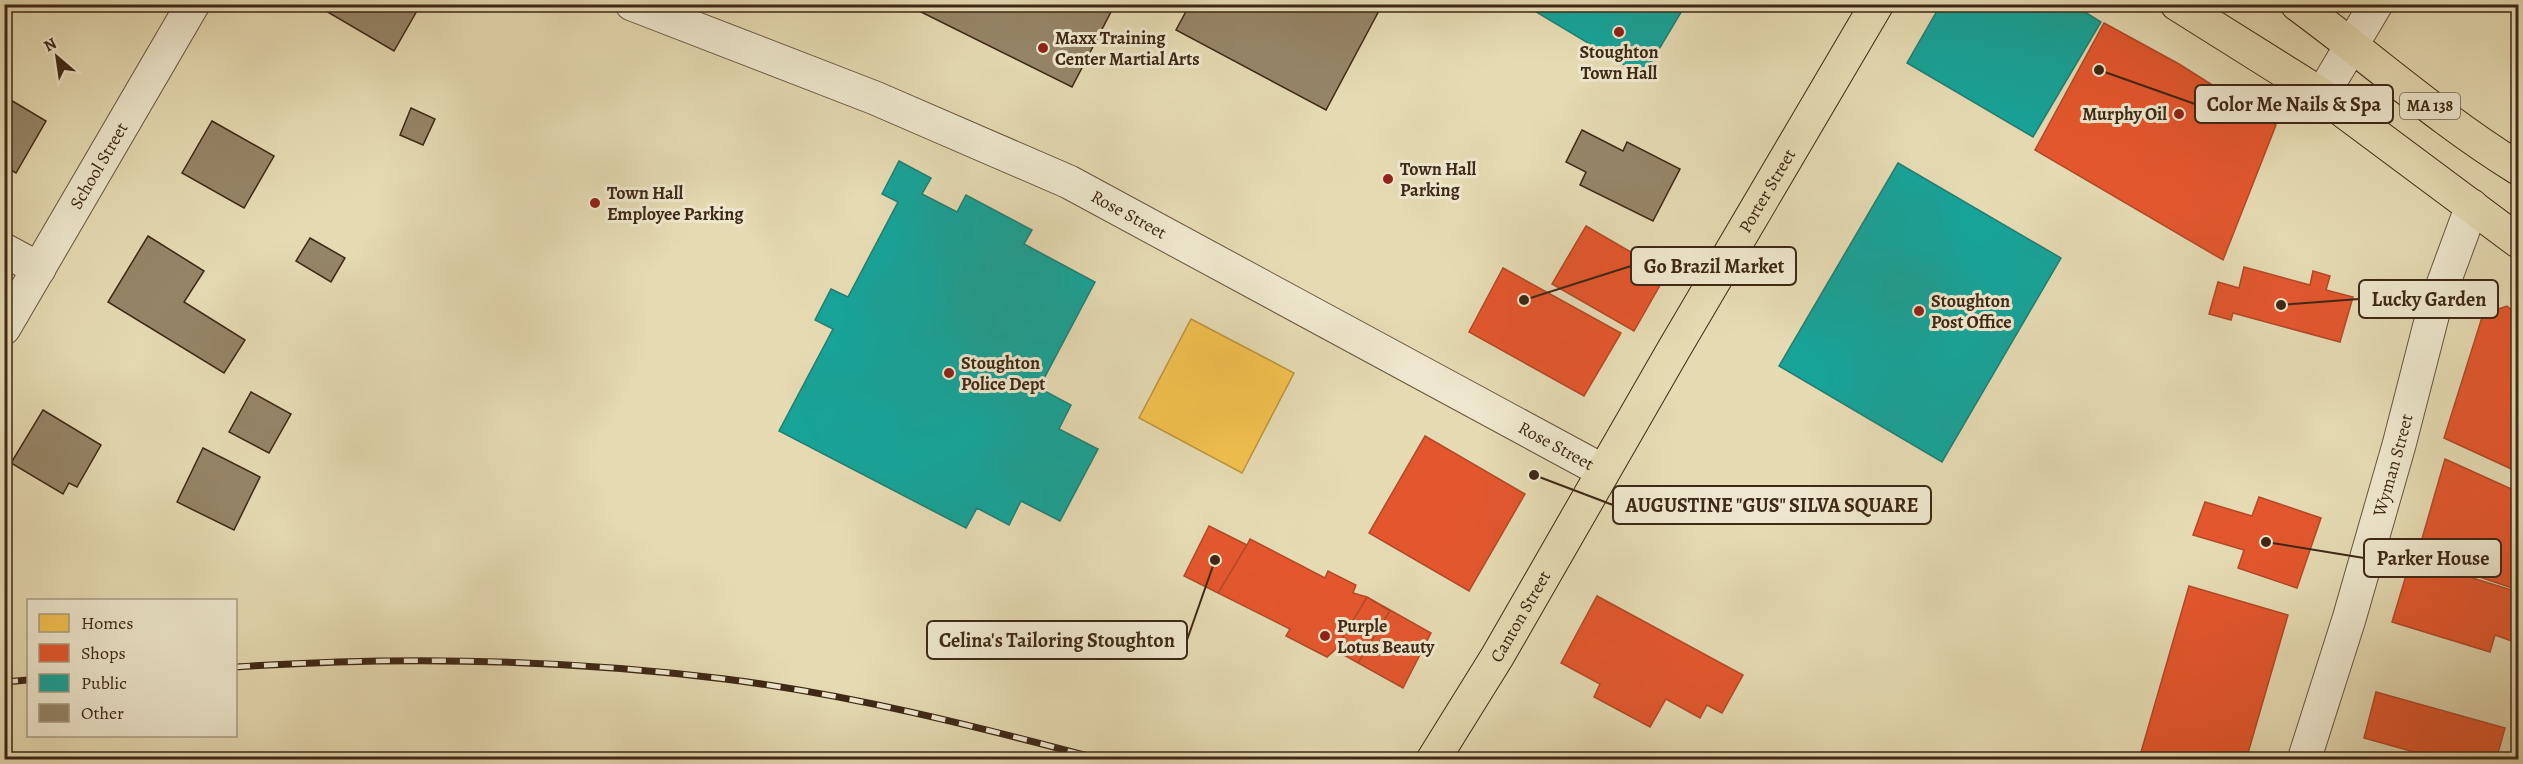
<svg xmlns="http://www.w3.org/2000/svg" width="2523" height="764" viewBox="0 0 2523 764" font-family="Alegreya,serif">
  <rect width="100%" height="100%" fill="#e5dab2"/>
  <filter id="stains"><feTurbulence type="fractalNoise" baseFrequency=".00333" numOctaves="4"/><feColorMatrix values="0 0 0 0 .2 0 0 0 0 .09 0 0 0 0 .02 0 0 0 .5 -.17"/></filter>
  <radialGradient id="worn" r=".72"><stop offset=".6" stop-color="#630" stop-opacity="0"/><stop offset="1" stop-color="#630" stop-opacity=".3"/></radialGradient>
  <!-- homes -->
  <path fill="#f2c14e" stroke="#bc933d" stroke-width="1.5" d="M 1191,319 L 1294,373 L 1242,473 L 1139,418 Z"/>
  <!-- shops -->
  <path fill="#e4572e" stroke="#b24927" stroke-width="1.5" d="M 2104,23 L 2179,64 L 2276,125 L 2223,260 L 2035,150 Z
    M 1586,226 L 1667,273 L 1634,331 L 1552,284 Z
    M 2244,267 L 2310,285 L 2313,271 L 2330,276 L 2326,290 L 2353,297 L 2340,342 L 2233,313 L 2231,320 L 2209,314 L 2218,282 L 2239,288 Z
    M 1503,268 L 1621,333 L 1584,396 L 1469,332 Z
    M 2507,306 L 2518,316 L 2518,472 L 2444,438 L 2483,314 Z
    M 1425,436 L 1525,494 L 1469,591 L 1369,533 Z
    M 2445,459 L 2518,492 L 2518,590 L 2417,556 Z
    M 2259,497 L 2321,518 L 2297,588 L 2238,568 L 2244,550 L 2193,535 L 2205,502 L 2252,516 Z
    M 1209,526 L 1247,545 L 1250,539 L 1325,578 L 1328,571 L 1356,585 L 1353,593 L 1367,597 L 1431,633 L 1403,688 L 1335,650 L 1327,657 L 1286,636 L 1290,629 L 1184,576 Z
    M 1209,526 L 1247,545 L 1218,593 L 1184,576 Z
    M 2411,559 L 2518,592 L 2517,643 L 2495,635 L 2490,652 L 2392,622 Z
    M 2189,586 L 2288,615 L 2246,760 L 2139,759 Z
    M 1597,596 L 1743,675 L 1722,713 L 1707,705 L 1700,718 L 1666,699 L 1650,727 L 1594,697 L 1600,684 L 1561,663 Z
    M 1367,597 L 1390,611 L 1358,663 L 1335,650 Z
    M 2376,692 L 2505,728 L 2496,760 L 2443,760 L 2364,738 Z"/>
  <!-- public -->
  <path fill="#17a398" stroke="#237e71" stroke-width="1.5" d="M 1523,4 L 1686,4 L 1643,76 Z
    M 1941,4 L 2072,4 L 2101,22 L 2033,137 L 1907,63 Z
    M 899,161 L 931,178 L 922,194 L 957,212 L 966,195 L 1032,230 L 1024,244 L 1095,282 L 1039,388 L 1071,405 L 1059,429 L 1098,449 L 1060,521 L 1021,501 L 1009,525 L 977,508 L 966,528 L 779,431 L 833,329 L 815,320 L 831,289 L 848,297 L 898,202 L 882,194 Z
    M 1898,163 L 2061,258 L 1942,462 L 1779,366 Z"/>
  <!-- building -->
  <path fill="#958567" stroke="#3f2816" stroke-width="1.5" d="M 314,4 L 411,4 L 418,9 L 394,51 Z
    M 905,4 L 1106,4 L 1113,8 L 1072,87 Z
    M 905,4 L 1106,4 L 1113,8 L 1072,87 Z
    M 1190,4 L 1377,4 L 1381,7 L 1326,110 L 1176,30 Z
    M 4,96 L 46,121 L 16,173 L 4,166 Z
    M 411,108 L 435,119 L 423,145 L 400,135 Z
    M 212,121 L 274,156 L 244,208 L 182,173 Z
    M 1582,130 L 1623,151 L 1627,142 L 1680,169 L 1653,221 L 1580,185 L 1586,172 L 1566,162 Z
    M 148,236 L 204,271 L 184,302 L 245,340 L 224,373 L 108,302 Z
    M 310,238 L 345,258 L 331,282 L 296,261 Z
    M 251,392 L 291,414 L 269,453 L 229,432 Z
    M 43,410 L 101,445 L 77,487 L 69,483 L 63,494 L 11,463 Z
    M 203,448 L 260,477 L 234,530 L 177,502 Z"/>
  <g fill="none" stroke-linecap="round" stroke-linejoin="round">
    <defs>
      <g id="minor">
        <path id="s1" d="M 632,4 L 875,98 L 1069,182 L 1603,471"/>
        <path d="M 2322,95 L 2376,4"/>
        <path d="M 4,250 L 39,269"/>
        <path id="s2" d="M 4,328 L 193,4"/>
        <path id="s3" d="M 2304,760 L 2349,619 L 2399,445 L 2434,309 L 2472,206"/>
      </g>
      <g id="major">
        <path d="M 2177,4 L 2322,95 L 2518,241"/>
        <path d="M 2297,4 C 2371,58 2440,120 2518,168"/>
        <path id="s4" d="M 1433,760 L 1497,657 L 1674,349 L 1877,4"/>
      </g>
    </defs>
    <!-- minor casing -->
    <use href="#minor" stroke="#68543d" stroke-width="35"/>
    <!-- major casing -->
    <use href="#major" stroke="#3f2816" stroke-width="35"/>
    <!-- minor -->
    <use href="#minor" stroke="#eee7cd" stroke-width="33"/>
    <!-- major -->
    <use href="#major" stroke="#e5dab2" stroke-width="33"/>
    <defs>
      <path id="rail" d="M 236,667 C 399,656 562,659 725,679 C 853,695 979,727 1103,760
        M 4,682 L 28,680"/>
    </defs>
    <!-- rail casing -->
    <use href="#rail" stroke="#3f2816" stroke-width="7"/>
    <!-- rail -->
    <use href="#rail" stroke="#eee7cd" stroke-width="4.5" stroke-dasharray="14" stroke-linecap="butt"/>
  </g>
  <!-- markers -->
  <g fill="#8f2418" stroke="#eee7cd" stroke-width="2">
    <circle cx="1619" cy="32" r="6"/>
    <circle cx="1043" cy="48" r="6"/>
    <circle cx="2179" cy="114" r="6"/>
    <circle cx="1388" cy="179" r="6"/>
    <circle cx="595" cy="203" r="6"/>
    <circle cx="1919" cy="311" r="6"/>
    <circle cx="949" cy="373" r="6"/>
    <circle cx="1325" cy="636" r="6"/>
  </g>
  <g text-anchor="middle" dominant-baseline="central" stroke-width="6" stroke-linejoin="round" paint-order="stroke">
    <!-- shield labels -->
    <rect fill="#eee7cd" stroke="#74614d" stroke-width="1.5" x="2400" y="93" width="60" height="26" rx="4.5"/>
    <g font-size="16" font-weight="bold" fill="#3f2816">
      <text x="2430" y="106">MA 138</text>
    </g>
    <!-- poi labels -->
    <g font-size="18" font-weight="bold" fill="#3f2816" stroke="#eee7cd" text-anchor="start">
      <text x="1055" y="38">Maxx Training<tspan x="1055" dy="21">Center Martial Arts</tspan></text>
      <text x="1619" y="52" text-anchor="middle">Stoughton<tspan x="1619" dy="21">Town Hall</tspan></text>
      <text x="2167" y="114" text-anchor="end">Murphy Oil</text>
      <text x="1400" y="169">Town Hall<tspan x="1400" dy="21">Parking</tspan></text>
      <text x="607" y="193">Town Hall<tspan x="607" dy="21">Employee Parking</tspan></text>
      <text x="1931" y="301">Stoughton<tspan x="1931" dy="21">Post Office</tspan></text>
      <text x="961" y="363">Stoughton<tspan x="961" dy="21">Police Dept</tspan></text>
      <text x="1337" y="626">Purple<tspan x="1337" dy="21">Lotus Beauty</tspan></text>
    </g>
    <!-- street labels -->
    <g font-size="18" fill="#3f2816" stroke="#eee7cd">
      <text stroke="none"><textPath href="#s2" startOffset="188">School Street</textPath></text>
      <text stroke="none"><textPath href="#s4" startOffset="660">Porter Street</textPath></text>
      <text stroke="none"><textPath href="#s1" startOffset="540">Rose Street</textPath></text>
      <text stroke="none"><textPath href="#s1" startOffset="1026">Rose Street</textPath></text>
      <text stroke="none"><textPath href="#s3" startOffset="308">Wyman Street</textPath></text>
      <text stroke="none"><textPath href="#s4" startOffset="168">Canton Street</textPath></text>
    </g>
  </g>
  <!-- callouts -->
  <path fill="none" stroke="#3f2816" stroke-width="2" d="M2099 70L2195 104M1524 300L1631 266M2281 305L2359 299M1534 475L1613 505M2266 542L2364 558M1215 560L1187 640"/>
  <g fill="#3f2816" stroke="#eee7cd" stroke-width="2">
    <circle cx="2099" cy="70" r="6"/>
    <circle cx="1524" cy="300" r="6"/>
    <circle cx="2281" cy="305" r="6"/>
    <circle cx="1534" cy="475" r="6"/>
    <circle cx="2266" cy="542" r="6"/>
    <circle cx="1215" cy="560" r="6"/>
  </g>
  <g fill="#eee7cd" stroke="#3f2816" stroke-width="2">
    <rect x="2195" y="85" width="198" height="38" rx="6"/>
    <rect x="1631" y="247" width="165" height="38" rx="6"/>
    <rect x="2359" y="280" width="139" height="38" rx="6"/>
    <rect x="1613" y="486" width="318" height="38" rx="6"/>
    <rect x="2364" y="539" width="137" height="38" rx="6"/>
    <rect x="927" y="621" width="260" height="38" rx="6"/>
  </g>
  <g font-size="20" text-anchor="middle" font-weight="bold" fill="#3f2816">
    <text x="2294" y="111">Color Me Nails &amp; Spa</text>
    <text x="1714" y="273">Go Brazil Market</text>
    <text x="2429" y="306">Lucky Garden</text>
    <text x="1772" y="512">AUGUSTINE "GUS" SILVA SQUARE</text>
    <text x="2433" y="565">Parker House</text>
    <text x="1057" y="647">Celina's Tailoring Stoughton</text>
  </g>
  <!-- margin -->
  <rect width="2523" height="764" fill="none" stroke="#e5dab2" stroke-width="24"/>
  <rect x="6" y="6" width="2511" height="752" fill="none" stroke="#3f2816" stroke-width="3"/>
  <rect x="12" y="12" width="2499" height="740" fill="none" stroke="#3f2816" stroke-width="1.5"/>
  <!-- legend -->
  <rect x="27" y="599" width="210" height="138" fill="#eee7cd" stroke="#a89b84" stroke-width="1.5"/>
  <rect x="39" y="614" width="30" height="18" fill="#f2c14e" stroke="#a89b84" stroke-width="1.5"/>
  <text x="81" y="629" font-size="18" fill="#3f2816">Homes</text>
  <rect x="39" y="644" width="30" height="18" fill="#e4572e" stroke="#a89b84" stroke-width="1.5"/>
  <text x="81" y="659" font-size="18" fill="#3f2816">Shops</text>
  <rect x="39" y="674" width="30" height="18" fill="#17a398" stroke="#a89b84" stroke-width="1.5"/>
  <text x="81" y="689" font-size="18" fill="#3f2816">Public</text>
  <rect x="39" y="704" width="30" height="18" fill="#958567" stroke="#a89b84" stroke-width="1.5"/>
  <text x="81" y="719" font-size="18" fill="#3f2816">Other</text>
  <!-- north arrow -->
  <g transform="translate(57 57) rotate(331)" stroke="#eee7cd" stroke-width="4.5" paint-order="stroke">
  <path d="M0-4.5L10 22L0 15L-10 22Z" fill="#3f2816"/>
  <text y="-9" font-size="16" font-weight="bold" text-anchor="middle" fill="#3f2816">N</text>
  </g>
  <rect width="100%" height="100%" filter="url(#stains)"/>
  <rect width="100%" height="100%" fill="url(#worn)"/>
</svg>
